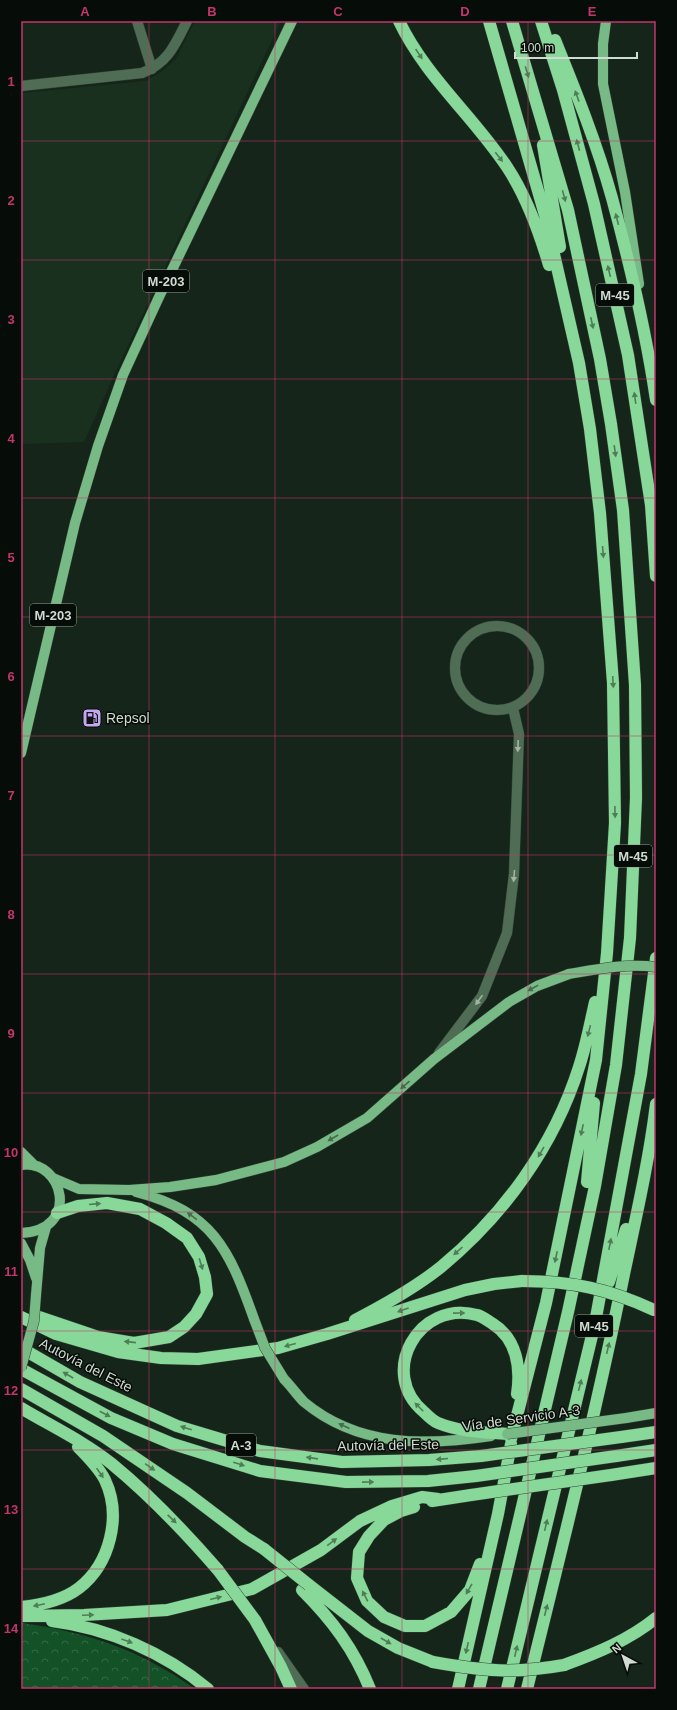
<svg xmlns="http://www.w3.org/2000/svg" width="677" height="1710" viewBox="0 0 677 1710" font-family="Helvetica,sans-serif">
  <defs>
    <pattern id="park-crowns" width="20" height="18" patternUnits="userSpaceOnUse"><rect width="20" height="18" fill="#135227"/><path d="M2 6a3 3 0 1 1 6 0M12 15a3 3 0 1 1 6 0" fill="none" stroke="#346a45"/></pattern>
  </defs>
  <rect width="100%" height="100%" fill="#152519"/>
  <!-- built -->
  <path fill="#1a301f" d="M 195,21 L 281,21 L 115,373 L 84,442 L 21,444 L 21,93 L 146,81 L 164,70 L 176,59 Z"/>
  <!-- park -->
  <path fill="url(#park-crowns)" d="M 21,1623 C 88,1632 140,1650 195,1689 L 21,1689 Z"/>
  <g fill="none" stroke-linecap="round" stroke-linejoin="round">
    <defs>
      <path id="minor" d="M 137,21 L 152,69
        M 21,86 L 142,73 C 168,63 175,45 187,21
        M455 668a42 42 0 1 1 84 0a42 42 0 1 1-84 0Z
        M 439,1053 L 482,996 L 507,933 L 514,874 L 519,734 L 513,708
        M 278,1652 L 304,1689"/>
      <path id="major" d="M 606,21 L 603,44 L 603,84 L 625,192 L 639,284
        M 21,753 L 75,523 L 98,446 L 123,375 L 159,297 L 292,21
        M 21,1152 L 35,1166
        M 21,1165 C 64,1158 81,1231 21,1233
        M 53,1178 L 79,1189 L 129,1190 L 170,1187 L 216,1180 L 284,1162 L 317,1147 L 367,1118 L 434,1059 L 509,1002 L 537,986 L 569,974
        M 136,1192 C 213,1212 229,1249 254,1319
        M 21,1243 L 30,1260 L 36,1278
        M 36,1295 L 40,1248 L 46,1227
        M 284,1379 C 291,1386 297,1395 304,1402 C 358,1447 425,1446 491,1436
        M 626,1418 L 656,1413"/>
      <path id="highway" d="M 399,21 C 425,76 474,117 507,167 C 527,197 539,231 549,265
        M 489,21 L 545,215 L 579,363 L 590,429 L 600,513 L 613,683 L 615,823 L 607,953 L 596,1060 L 546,1303 L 511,1439
        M 541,21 L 563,90 L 594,204 L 628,355 L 651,505 L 656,576
        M 555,40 C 576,92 597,144 612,198 C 630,264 646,332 656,400
        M 543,145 L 560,247
        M 587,1182 L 594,1103
        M 609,1282 L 626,1229
        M 36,1316 L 98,1337 L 134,1343 L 169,1337 L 184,1327 L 196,1314 L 207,1294 L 205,1277 L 199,1257 L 187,1238 L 166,1223 L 140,1209 L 107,1203 L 78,1206 L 57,1213
        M 21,1317 L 56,1334 L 118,1352 L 161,1358 L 198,1359 L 278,1348 L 327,1334 L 465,1290 L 494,1284 L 522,1281
        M 355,1320 C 384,1305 416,1287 441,1267 C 504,1215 554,1146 579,1067 C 586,1046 590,1024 595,1002
        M 21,1348 L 80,1382 L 177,1426 L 260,1451 L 342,1462 L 429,1460 L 481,1456
        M 21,1369 L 111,1418 L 173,1444 L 260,1471 L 346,1482 L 428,1481 L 476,1476
        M 21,1389 L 103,1436 L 187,1493 L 245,1537 L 264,1549
        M 21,1408 C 51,1426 85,1442 112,1464 C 151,1496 185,1532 218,1570
        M 507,1434 C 483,1432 460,1432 438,1423 C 433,1421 428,1416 424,1412 C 377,1373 419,1299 477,1315 C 482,1316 488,1321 493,1324 C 517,1339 521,1368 517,1394
        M 621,1437 L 656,1432
        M 616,1456 L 656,1450
        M 611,1475 L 656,1468
        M 432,1501 L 471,1495
        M 414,1507 L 401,1511 L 384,1520 L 369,1536 L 359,1552 L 357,1578 L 367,1601 L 384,1617 L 405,1626 L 425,1626 L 451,1612 L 470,1590 L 480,1564
        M 309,1585 L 368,1631 L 398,1648 L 433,1662
        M 302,1590 C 332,1620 354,1649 370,1689
        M 21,1607 C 41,1605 62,1601 79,1588 C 110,1564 122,1516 105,1480 C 99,1468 88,1457 78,1447
        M 21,1616 L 84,1615 L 167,1610 L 252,1589 L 321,1550 L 360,1521 L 392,1506 L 422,1497 L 438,1499
        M 255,1620 L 281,1667 L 291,1689
        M 52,1621 C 108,1628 165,1653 208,1689
        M 564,1665 C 597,1653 629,1640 656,1618
        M 458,1689 L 498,1514 L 511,1444
        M 479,1689 L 568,1312 L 595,1186 L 616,1065 L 630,938 L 636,798 L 635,685 L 623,510 L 611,424 L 600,359 L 568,210 L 512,21
        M 507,1689 L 595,1323 L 641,1074 L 656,958
        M 527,1689 C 561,1551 596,1413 624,1274 C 636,1217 649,1161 656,1104"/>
    </defs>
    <!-- minor casing -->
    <use href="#minor" stroke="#334237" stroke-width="11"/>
    <!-- major casing -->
    <use href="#major" stroke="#334237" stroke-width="11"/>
    <!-- highway casing -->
    <use href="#highway" stroke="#334237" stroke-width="13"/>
    <!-- minor -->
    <use href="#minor" stroke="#4e6d54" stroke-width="10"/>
    <!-- major -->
    <use href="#major" stroke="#78ba85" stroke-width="10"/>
    <!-- highway -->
    <use href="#highway" stroke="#88d999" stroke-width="12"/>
    <defs>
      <path id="major-bridge" d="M 569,974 C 598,969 627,963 656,967
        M 254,1319 L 265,1348 L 284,1379
        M 21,1368 L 34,1321 L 36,1295
        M 507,1434 L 626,1418"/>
      <path id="highway-bridge" d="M 522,1281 C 572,1281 609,1289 654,1310
        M 481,1456 L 621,1437
        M 476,1476 L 616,1456
        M 471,1495 L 611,1475
        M 264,1549 L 309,1585
        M 218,1570 L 255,1620
        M 433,1662 C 483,1671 514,1674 564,1665"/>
    </defs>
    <!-- major-bridge casing -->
    <use href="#major-bridge" stroke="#334237" stroke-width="11" stroke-linecap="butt"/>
    <!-- highway-bridge casing -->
    <use href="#highway-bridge" stroke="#334237" stroke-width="13" stroke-linecap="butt"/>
    <!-- major-bridge -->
    <use href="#major-bridge" stroke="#78ba85" stroke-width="10"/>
    <!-- highway-bridge -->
    <use href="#highway-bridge" stroke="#88d999" stroke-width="12"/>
  </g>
  <!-- one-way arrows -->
  <defs><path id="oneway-solid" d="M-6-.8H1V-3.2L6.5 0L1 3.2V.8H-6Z"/></defs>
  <g fill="#4e7d57">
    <use href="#oneway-solid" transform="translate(419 54) rotate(56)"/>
    <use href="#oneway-solid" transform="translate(527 72) rotate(73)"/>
    <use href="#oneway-solid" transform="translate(577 96) rotate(-110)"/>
    <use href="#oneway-solid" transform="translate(578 145) rotate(-105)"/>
    <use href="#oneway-solid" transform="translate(499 157) rotate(52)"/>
    <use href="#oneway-solid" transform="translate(564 196) rotate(75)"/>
    <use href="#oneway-solid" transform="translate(617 219) rotate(-104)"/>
    <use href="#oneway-solid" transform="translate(609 271) rotate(-103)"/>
    <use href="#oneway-solid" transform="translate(592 323) rotate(78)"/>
    <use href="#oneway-solid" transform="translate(635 398) rotate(-98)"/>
    <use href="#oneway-solid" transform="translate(615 451) rotate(82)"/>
    <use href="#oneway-solid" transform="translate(603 552) rotate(86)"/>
    <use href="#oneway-solid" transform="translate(613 682) rotate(87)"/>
    <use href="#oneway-solid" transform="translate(615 812) rotate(89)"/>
    <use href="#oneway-solid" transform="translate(589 1031) rotate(104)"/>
    <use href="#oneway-solid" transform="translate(582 1130) rotate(102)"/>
    <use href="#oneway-solid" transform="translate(541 1152) rotate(120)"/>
    <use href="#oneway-solid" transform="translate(95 1204) rotate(-5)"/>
    <use href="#oneway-solid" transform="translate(610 1244) rotate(-79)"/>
    <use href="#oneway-solid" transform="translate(458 1251) rotate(138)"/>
    <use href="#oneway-solid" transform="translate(556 1257) rotate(102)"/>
    <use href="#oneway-solid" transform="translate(201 1264) rotate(73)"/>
    <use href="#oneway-solid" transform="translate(403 1310) rotate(160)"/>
    <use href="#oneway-solid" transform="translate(459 1313) rotate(-1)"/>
    <use href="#oneway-solid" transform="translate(130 1342) rotate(-174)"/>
    <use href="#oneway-solid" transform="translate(290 1345) rotate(165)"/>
    <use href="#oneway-solid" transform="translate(608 1348) rotate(-77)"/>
    <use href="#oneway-solid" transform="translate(68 1375) rotate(-150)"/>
    <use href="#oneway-solid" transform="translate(580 1385) rotate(-76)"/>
    <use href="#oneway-solid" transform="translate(419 1407) rotate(-135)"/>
    <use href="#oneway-solid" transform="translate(105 1414) rotate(28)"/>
    <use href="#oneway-solid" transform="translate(186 1428) rotate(-163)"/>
    <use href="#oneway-solid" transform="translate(312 1458) rotate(-172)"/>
    <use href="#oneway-solid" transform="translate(442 1459) rotate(175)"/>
    <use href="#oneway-solid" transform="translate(239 1464) rotate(17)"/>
    <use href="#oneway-solid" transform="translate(150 1467) rotate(34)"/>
    <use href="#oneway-solid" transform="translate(100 1473) rotate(55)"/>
    <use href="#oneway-solid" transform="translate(368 1482) rotate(-1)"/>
    <use href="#oneway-solid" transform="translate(172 1519) rotate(43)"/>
    <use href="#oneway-solid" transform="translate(546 1525) rotate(-77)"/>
    <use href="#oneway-solid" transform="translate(332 1542) rotate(-37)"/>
    <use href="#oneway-solid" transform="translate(469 1589) rotate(120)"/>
    <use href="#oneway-solid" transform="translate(365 1596) rotate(-117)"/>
    <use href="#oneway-solid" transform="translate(216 1598) rotate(-14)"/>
    <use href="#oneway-solid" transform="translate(39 1605) rotate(168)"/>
    <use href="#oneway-solid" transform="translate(546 1610) rotate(-76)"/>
    <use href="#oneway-solid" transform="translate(88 1615) rotate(-3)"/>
    <use href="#oneway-solid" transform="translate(127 1641) rotate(20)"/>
    <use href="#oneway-solid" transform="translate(386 1641) rotate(30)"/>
    <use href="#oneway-solid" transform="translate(467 1648) rotate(103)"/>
    <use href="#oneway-solid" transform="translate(516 1651) rotate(-77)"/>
  </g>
  <g fill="#a3b4a6">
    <use href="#oneway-solid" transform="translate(518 746) rotate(92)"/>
    <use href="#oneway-solid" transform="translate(514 876) rotate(95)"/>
    <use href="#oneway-solid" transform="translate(479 1000) rotate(125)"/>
  </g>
  <g fill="#456c4c">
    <use href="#oneway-solid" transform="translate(533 988) rotate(151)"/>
    <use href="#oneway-solid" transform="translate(405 1085) rotate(139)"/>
    <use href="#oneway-solid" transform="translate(333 1138) rotate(150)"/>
    <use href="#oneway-solid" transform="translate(192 1216) rotate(-144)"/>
    <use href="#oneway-solid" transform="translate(344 1426) rotate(-155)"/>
  </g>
  <!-- grid -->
  <path fill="none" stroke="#c4356d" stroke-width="1" stroke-opacity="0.55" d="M 149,21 L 149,1689M 275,21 L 275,1689M 402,21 L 402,1689M 528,21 L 528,1689M 21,141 L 656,141M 21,260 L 656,260M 21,379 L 656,379M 21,498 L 656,498M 21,617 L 656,617M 21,736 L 656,736M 21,855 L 656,855M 21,974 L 656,974M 21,1093 L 656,1093M 21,1212 L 656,1212M 21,1331 L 656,1331M 21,1450 L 656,1450M 21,1569 L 656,1569"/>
  <!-- icons -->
  <defs>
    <symbol id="fuel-square" viewBox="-11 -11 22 22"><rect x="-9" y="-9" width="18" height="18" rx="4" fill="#c2a8f3" stroke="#060c07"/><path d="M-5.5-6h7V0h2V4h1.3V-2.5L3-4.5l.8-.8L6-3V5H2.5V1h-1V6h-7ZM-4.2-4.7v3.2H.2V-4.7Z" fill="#111"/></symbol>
  </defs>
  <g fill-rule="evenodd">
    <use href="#fuel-square" x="81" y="707" width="22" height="22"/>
  </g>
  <g text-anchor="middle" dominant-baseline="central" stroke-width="3" stroke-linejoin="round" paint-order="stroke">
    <!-- shield labels -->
    <g fill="#060c07" stroke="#949d95" stroke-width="1">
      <rect x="143" y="270" width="46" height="22" rx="3"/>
      <rect x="596" y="284" width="38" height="22" rx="3"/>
      <rect x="30" y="604" width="46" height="22" rx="3"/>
      <rect x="614" y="845" width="38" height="22" rx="3"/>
      <rect x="575" y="1315" width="38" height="22" rx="3"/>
      <rect x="226" y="1434" width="30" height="22" rx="3"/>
    </g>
    <g font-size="13" font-weight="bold" fill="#d1dbd2">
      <text x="166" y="281">M-203</text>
      <text x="615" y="295">M-45</text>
      <text x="53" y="615">M-203</text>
      <text x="633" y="856">M-45</text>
      <text x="594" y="1326">M-45</text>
      <text x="241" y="1445">A-3</text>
    </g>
    <!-- poi labels -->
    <g font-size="14" fill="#d1dbd2" stroke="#060c07" text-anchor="start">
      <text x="106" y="718">Repsol</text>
    </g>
    <!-- street labels -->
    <g font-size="14" fill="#d1dbd2" stroke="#060c07">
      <text transform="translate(86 1365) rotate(27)">Autovía del Este</text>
      <text transform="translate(521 1418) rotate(-8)">Vía de Servicio A-3</text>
      <text transform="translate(388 1445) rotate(-1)">Autovía del Este</text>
    </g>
  </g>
  <!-- border -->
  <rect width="677" height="1710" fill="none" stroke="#060c07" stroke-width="44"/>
  <!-- north arrow -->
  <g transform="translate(623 1656) rotate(320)" stroke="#060c07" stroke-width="3" paint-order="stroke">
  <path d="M0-3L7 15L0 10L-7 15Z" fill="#d1dbd2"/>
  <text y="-6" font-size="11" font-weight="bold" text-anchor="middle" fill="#d1dbd2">N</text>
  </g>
  <!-- scale -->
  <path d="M515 52v6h122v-6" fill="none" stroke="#d1dbd2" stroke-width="2"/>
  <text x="521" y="52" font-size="12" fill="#d1dbd2" stroke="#060c07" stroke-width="3" paint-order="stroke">100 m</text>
  <rect x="22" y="22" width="633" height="1666" fill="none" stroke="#c4356d" stroke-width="1.5"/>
  <g font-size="13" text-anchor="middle" font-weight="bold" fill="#c4356d">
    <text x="85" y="16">A</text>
    <text x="212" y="16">B</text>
    <text x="338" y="16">C</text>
    <text x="465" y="16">D</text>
    <text x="592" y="16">E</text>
    <text x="11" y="86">1</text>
    <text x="11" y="205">2</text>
    <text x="11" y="324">3</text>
    <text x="11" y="443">4</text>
    <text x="11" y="562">5</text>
    <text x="11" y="681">6</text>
    <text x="11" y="800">7</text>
    <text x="11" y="919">8</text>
    <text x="11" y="1038">9</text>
    <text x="11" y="1157">10</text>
    <text x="11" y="1276">11</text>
    <text x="11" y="1395">12</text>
    <text x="11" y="1514">13</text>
    <text x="11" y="1633">14</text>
  </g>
</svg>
